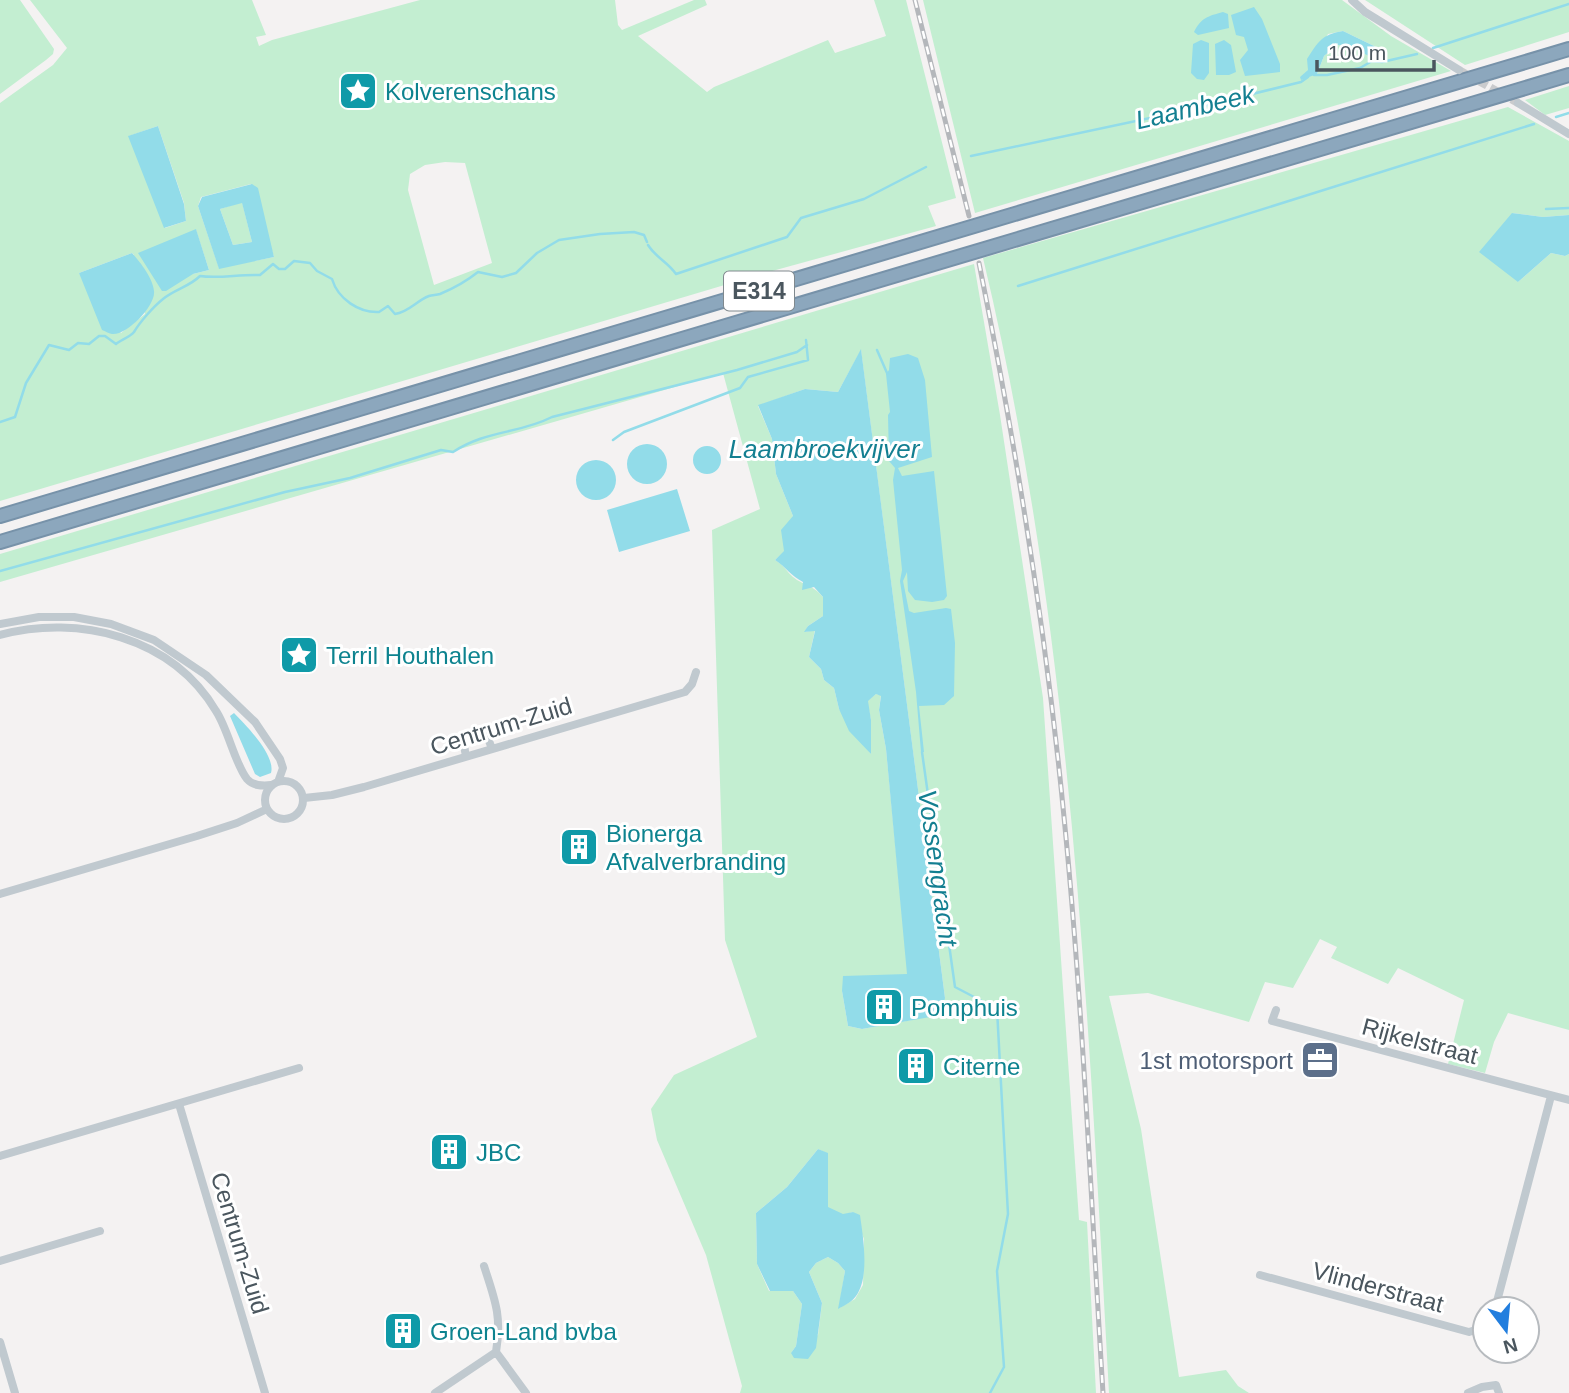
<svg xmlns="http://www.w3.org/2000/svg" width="1569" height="1393" viewBox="0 0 1569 1393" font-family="Helvetica,sans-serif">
  <rect width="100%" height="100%" fill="#f4f2f2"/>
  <!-- green -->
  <path fill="#c3eed1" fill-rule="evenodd" d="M 0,0 L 20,0 L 54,49 L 53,54 L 46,60 L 0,94 Z
    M 30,0 L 252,0 L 266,35 L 256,37 L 259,46 L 272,40 L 420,0 L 615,0 L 618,25 L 622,30 L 694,0 L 705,0 L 707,5 L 638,36 L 707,92 L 714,87 L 828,40 L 835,53 L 886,36 L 874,0 L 906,0 L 956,198 L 928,206 L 936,226 L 765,273 L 0,501 L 0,103 L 53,65 L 67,48 ZM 158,126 L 184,203 L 186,221 L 165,228 L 129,136 ZM 445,162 L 465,163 L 492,263 L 434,285 L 408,190 L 410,174 L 425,165 ZM 251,184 L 274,257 L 219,268 L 198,206 L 201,197 ZM 196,230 L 209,270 L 193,274 ZM 132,253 L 134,255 L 145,314 L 121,333 L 79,273 Z
    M 923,0 L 1342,0 L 1391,36 L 1451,71 L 975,213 ZM 1343,31 L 1374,46 L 1386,60 L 1345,44 L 1337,45 L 1324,56 L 1317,74 L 1304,74 L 1307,73 L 1328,34 Z
    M 1365,0 L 1569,0 L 1569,32 L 1465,65 Z
    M 1569,86 L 1569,108 L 1545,115 L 1525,100 Z
    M 1508,107 L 1569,141 L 1569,215 L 1543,217 L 1512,213 L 1518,282 L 1551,253 L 1565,256 L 1569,254 L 1569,1030 L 1508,1013 L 1494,1042 L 1485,1073 L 1448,1064 L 1464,1000 L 1398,968 L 1388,984 L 1331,958 L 1337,947 L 1320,939 L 1293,988 L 1265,982 L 1249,1022 L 1148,993 L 1109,996 L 1141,1129 L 1179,1377 L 1226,1370 L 1238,1386 L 1249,1393 L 1109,1393 C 1088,1013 1072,629 983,258 Z
    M 242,202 L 252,242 L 233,245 L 220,209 Z
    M 974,264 L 1000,415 L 1043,698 L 1079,1220 L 1087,1222 L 1096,1393 L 740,1393 L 742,1386 L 706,1255 L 657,1140 L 651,1109 L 674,1075 L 757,1037 L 725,940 L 712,530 L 760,509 L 723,373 L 0,582 L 0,554 ZM 861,350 L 945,998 L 912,1020 L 862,1029 L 848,1026 L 842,991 L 908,975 L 886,749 L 879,710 L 881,695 L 876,694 L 867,701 L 871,720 L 871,754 L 839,709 L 834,688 L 824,680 L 821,669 L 809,657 L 815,630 L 805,632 L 808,626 L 823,616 L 823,597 C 812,584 804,586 793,577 C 786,571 785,566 775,560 L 785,551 L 793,516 L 776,474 L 772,439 L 758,406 L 805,389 L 838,392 ZM 818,1149 L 828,1154 L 828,1208 L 843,1215 L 853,1212 L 864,1239 L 863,1285 L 855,1299 L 839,1308 L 845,1271 L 838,1263 L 828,1257 L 816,1263 L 809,1272 L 822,1303 L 818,1335 L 791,1353 L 796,1346 L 802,1304 L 793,1291 L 769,1291 L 757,1264 L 756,1213 L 787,1187 Z"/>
  <!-- water -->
  <path fill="#92dce9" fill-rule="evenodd" d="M 1254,7 L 1262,19 L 1280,64 L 1280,72 L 1245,76 L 1240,60 L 1248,50 L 1244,37 L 1236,35 L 1231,15 Z
    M 1223,12 L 1228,14 L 1229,28 L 1198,35 L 1194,32 C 1201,18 1208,16 1223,12 Z
    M 1343,31 L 1374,46 L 1386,61 C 1368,60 1355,44 1337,45 L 1324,56 L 1317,74 L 1301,80 L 1300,77 L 1308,70 L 1307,59 C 1319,41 1321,35 1343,31 Z
    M 1201,40 L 1209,43 L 1209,73 L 1204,80 L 1197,79 L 1191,73 L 1193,44 Z
    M 1224,40 L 1231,45 L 1236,72 L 1229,75 L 1216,75 L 1215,44 Z
    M 158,126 L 184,204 L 186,221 L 164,228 L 128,136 Z
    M 252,184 L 258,188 L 274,257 L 219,269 L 198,206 L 202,197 ZM 242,203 L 252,242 L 233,245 L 220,209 Z
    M 1512,213 L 1543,217 L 1569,215 L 1569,254 L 1565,256 L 1551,253 L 1518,282 L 1479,252 Z
    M 196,229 L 209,270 L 193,274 L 166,291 L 162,291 L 138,253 Z
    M 132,253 C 140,262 153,278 154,291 C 156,306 126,336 112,334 C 110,334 105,331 102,330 L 79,273 Z
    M 861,349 L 945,998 L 942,1009 L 936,1016 L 862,1029 L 848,1026 L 842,991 L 843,976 L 907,974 L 886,749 L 879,710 L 881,696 L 876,694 L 868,701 L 871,720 L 871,754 L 849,731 L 839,709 L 834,688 L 824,680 L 821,669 L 809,657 L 815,631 L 804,632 L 808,626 L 823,616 L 823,597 L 814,587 L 802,590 L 803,582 C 791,576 786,567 775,560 L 784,551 L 781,530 L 793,516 L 776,474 L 772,439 L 758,405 L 805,389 L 838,392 Z
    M 908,354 L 918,358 L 925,380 L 932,457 L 898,468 L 902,476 L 934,471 L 947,596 L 944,600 L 932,602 L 915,600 L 908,591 L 907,572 L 903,581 L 909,611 L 914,613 L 946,608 L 951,609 L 955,643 L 954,696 L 944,705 L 919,706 L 924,752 L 921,752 L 916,692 L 900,581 L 902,570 L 893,480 L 895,468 L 889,461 L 888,415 L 890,412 L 886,374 L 889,370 L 890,358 Z
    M627 464a20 20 0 1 1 40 0a20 20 0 1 1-40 0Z
    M693 460a14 14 0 1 1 28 0a14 14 0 1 1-28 0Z
    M576 480a20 20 0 1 1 40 0a20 20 0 1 1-40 0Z
    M 677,489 L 690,531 L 619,552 L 607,510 Z
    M 234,713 C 246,725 276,756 271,773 L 260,777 L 255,774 L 230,716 Z
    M 818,1149 L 828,1153 L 828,1207 L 843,1214 L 853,1212 L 860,1215 C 863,1237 870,1277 856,1296 C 852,1302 845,1305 838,1309 L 845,1271 L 838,1263 L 828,1257 L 816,1263 L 809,1272 L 822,1303 L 816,1348 L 808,1359 L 794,1358 L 791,1353 L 796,1346 L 802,1304 L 793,1291 L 770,1291 L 757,1264 L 756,1213 L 787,1187 Z"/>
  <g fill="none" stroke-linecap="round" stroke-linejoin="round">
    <!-- stream -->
    <path stroke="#92dce9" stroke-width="2.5" d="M 1433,48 L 1569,4
      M 1314,75 L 1327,75 L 1360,68 L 1372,61 L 1382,62 L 1417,54
      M 1556,117 L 1569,113
      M 971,156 L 1183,111 L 1301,82 L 1308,77
      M 1546,209 L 1569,208
      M 648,245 C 656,258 667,261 676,274 L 787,237 L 801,218 L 864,199 L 926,167
      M 1018,286 L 1534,124
      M 877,350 L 887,373
      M 0,422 L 15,417 L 26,383 L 49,345 L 69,350 L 78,343 L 89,344 L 99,336 L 105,336 L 116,344 C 121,340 130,337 134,332 C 140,322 153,307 163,299 C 175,289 189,287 200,276 C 219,279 239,274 260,275 L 273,264 L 279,269 L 285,269 L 294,261 L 310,263 L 317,271 L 332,279 C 338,299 359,313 379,312 L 388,306 L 395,314 C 409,312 416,301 429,296 C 432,295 436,295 440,294 C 452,289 468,280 478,272 L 502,277 L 516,273 L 537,253 L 559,240 L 600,234 L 634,232 L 644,235 L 647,242
      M 613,440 L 624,432 L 740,388 L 748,377 L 808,360 L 806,340
      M 0,571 L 285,492 L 350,478 L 441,450 L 453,452 C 486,430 519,434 552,417 L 737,370 L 797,352 L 807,345
      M 922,752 L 955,987 L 997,1009 L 1008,1214 L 997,1271 L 1004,1367 L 990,1393"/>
    <!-- minor-tunnel -->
    <path stroke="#cacbcd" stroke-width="8" stroke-dasharray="8 4" stroke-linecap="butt" d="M 1459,70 L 1518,103"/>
    <defs>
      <path id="highway" d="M 0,516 L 1569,49
        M 0,542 L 1569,75"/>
    </defs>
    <!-- highway casing -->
    <use href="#highway" stroke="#7792a9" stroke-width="16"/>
    <!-- minor -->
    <path stroke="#c0c9cf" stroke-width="8" d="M 1352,0 L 1365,12 L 1459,70
      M 1518,103 L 1569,134
      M 0,624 L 39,617 L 74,617 L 111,624 L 154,640 L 206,675 L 255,722 L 280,759 L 283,768 L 278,782
      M 0,635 C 79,614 172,637 216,711 C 228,729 235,764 247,779 C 253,786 262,786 271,785
      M 466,756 C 462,741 466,730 483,733 L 488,738 L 492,749
      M265 800a19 19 0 1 1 38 0a19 19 0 1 1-38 0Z
      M 304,798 L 332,795 L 364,787 L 685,692 L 692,684 L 696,672
      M 0,894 L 197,836 L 237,823 L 267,809
      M 1276,1010 L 1272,1021 L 1569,1100
      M 179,1104 L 265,1393
      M 0,1156 L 299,1068
      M 0,1261 L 100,1231
      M 1260,1275 L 1469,1332 L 1485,1327
      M 1495,1309 L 1551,1096
      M 0,1342 L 15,1393
      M 496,1352 L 526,1393
      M 435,1393 L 496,1352 C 502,1316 495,1300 484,1266
      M 1468,1393 L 1482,1387 L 1496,1385 L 1499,1393"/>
    <!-- highway -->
    <use href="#highway" stroke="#8ca7bd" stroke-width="12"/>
    <defs>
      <path id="rail" d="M 915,0 L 969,216
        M 979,263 C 1016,446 1046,631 1064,817 C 1083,1008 1091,1201 1103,1393"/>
    </defs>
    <!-- rail casing -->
    <use href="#rail" stroke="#b4b7bb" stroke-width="5"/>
    <!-- rail -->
    <use href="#rail" stroke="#fff" stroke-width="2.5" stroke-dasharray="8" stroke-linecap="butt"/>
  </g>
  <!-- icons -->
  <defs>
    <symbol id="sight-square" viewBox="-11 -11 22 22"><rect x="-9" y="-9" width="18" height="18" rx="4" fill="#0f9aa8" stroke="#fff"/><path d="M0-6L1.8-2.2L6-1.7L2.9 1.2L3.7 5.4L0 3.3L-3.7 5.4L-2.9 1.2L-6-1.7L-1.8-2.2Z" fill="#fff"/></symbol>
    <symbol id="building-square" viewBox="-11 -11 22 22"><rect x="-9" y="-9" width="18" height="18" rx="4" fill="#0f9aa8" stroke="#fff"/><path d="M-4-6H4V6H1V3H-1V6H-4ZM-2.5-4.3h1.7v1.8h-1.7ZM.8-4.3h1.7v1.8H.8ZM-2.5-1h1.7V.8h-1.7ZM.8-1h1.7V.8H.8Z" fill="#fff"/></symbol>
    <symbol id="office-square" viewBox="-11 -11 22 22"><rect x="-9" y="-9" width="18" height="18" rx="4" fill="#5c6f8a" stroke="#fff"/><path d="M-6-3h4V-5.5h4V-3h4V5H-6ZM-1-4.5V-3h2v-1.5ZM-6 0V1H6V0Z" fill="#fff"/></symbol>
  </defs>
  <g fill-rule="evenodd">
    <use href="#sight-square" x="336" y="69" width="44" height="44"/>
    <use href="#sight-square" x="277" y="633" width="44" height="44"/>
    <use href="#building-square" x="557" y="825" width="44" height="44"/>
    <use href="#building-square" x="862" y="985" width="44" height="44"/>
    <use href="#office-square" x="1298" y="1038" width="44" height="44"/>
    <use href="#building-square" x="894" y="1044" width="44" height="44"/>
    <use href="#building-square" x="427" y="1130" width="44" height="44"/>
    <use href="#building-square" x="381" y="1309" width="44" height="44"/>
  </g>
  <g text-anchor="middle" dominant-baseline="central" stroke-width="6" stroke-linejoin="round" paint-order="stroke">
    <!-- shield labels -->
    <rect fill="#fff" stroke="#80898e" stroke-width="2" x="724" y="271.5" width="70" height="39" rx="5"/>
    <g font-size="23" font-weight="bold" fill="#4a565e">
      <text x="759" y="291">E314</text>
    </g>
    <!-- culture labels -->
    <g font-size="24" fill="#0d838f" stroke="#fff" text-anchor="start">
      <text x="385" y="91">Kolverenschans</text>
      <text x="326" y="655">Terril Houthalen</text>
      <text x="606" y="833">Bionerga<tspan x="606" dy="28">Afvalverbranding</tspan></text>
      <text x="911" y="1007">Pomphuis</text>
      <text x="943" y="1066">Citerne</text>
      <text x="476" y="1152">JBC</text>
      <text x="430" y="1331">Groen-Land bvba</text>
    </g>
    <!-- street labels -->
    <g font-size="24" fill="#4a565e" stroke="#fff">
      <text transform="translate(501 726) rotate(-17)">Centrum-Zuid</text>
      <text transform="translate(1420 1041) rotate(15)">Rijkelstraat</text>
      <text transform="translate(240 1243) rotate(73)">Centrum-Zuid</text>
      <text transform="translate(1378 1287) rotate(15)">Vlinderstraat</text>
    </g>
    <!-- service labels -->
    <g font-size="24" fill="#4e5e75" stroke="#fff" text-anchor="end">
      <text x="1293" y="1060">1st motorsport</text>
    </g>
    <!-- water labels -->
    <g font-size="26" font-style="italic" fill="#137f91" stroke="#fff">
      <text transform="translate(1195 107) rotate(-13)">Laambeek</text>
      <text x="824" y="449">Laambroekvijver</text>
      <text transform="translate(938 868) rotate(82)">Vossengracht</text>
    </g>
  </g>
  <!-- north arrow -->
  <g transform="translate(1506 1330) rotate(164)"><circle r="33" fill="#ffffff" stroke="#b7bbbf" stroke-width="2"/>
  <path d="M0-5L12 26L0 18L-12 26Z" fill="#227ede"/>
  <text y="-10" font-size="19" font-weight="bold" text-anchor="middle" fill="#4a565e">N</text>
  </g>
  <!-- scale -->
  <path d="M1317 60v10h117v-10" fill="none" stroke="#4a565e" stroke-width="3.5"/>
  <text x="1328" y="60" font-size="21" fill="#4a565e" stroke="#ffffff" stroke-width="5" paint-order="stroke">100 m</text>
</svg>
